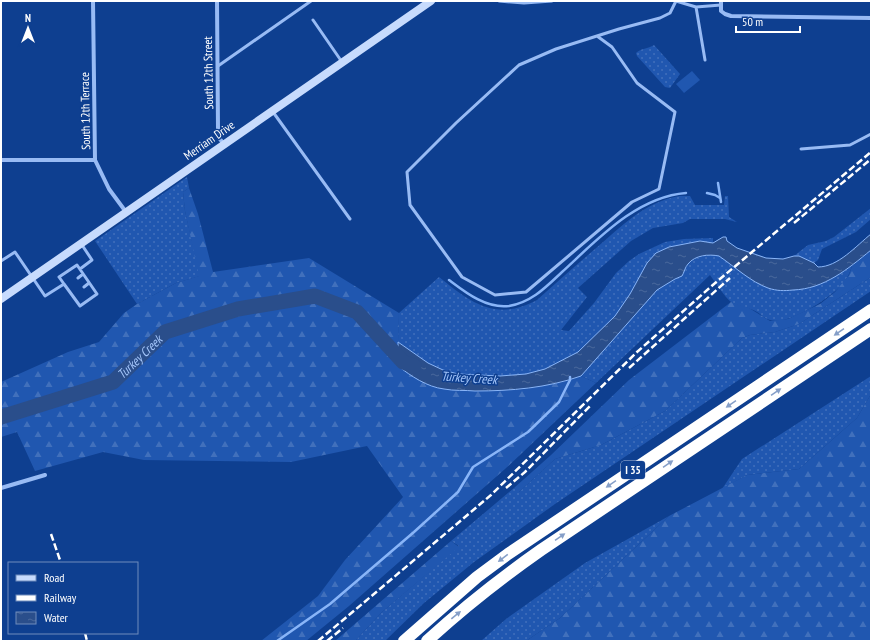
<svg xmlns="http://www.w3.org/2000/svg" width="872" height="642" viewBox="0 0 872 642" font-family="'PT Sans Narrow',sans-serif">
  <defs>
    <pattern id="grass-dots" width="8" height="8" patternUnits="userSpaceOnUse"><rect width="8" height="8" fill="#2057b0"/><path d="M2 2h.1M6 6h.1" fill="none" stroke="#4170bc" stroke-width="1.8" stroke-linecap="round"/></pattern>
    <pattern id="forest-firs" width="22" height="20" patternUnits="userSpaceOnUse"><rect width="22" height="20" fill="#2057b0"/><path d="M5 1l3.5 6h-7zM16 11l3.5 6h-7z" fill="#4170bc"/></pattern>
    <pattern id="water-ripples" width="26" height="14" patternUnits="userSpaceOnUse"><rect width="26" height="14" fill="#2a4e8b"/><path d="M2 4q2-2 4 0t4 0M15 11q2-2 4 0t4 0" fill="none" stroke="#4a699c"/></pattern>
  </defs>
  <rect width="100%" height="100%" fill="#0e3f90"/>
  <!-- grass -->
  <path fill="url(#grass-dots)" d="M 654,45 L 680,74 L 670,88 L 665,87 L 637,56 L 636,53 C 641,48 648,49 654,45 Z
    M 187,177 L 189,188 L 183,192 L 185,211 L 200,276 L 176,283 L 137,304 L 95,241 Z
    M 679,196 L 690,196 L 695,205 L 724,205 L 725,196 L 728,196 L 729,217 L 737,222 L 725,219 L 690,219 L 683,223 L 653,228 L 631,241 L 578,288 L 587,297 L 561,330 L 569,331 L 594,303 L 616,273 L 629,261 L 639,254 L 665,242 L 684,239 L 713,238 L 713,243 L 700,241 L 669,247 L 644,270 L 630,294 L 615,316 L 584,347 L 578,352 L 545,369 L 526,374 L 500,376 L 458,374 L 443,370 L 428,363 L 398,342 L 399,313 L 439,277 C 471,303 496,322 537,300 C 556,283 575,266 595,249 C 622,226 643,203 679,196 Z
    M 871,208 L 871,219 L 856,232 L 822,249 L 818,260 L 814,263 L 806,259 L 794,256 L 808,245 L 826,241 L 834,237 Z
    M 712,255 L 719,256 L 758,283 L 807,289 L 830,280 L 852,266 C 850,272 848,277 844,282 C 833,297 788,326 770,320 C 764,319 761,314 757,312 C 749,307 737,306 731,302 C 724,296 716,283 710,275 L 596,383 L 581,376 L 657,290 L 675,279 L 682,276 C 689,260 694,257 712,255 Z
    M 871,277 L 871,291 L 555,504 L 474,562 L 424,603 L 385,641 L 355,641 L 382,612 L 459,546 L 451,541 L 514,488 L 519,492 L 555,459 L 601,445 L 665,411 L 742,338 L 750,335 L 775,332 L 799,324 Z
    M 871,376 L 871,394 L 857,418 L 799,469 L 747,475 L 722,489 L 742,459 Z
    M 669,516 L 560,618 L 526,641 L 481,641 L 506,619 L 585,563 Z"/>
  <!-- forest -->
  <path fill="url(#forest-firs)" d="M 189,188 L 198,214 L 213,272 L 309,258 L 399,313 L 398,366 L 494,391 L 526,389 L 563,382 L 581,376 L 596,383 L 505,469 L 349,606 L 306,641 L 261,641 L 318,596 L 345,560 L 403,497 L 367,446 L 291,462 L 144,460 L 103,452 L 35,471 L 17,432 L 1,437 L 1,382 L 68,352 L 99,342 L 124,313 L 137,304 L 176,283 L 199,276 L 185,211 L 183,192 Z
    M 871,250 L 871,277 L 799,324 L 775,332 L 750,335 L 742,338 L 665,411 L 601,445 L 555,459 L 518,493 L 514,488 L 551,455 L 629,380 L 731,302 L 749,308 L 770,321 L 788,319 L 820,304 L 835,292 L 849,275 L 852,266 Z
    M 871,394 L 871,641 L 526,641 L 560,618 L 669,516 L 747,475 L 799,469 L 857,418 Z
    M 451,541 L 459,547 L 382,612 L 355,641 L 335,641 Z"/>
  <!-- pitch -->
  <path fill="#2057b0" d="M 692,71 L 700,80 L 684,93 L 676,84 Z"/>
  <!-- water -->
  <path fill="url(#water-ripples)" stroke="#89b5f8" d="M 871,234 L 871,250 C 848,269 824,289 793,290 C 784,291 777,291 768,288 C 751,282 735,267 719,256 C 709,254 695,255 688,264 C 685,267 684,273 682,276 L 675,279 L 657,290 L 581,376 C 547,388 511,391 475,391 C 465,390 454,391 444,389 C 427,387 411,376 398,366 L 398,342 L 428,363 L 443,370 L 458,374 L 500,376 L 526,374 L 545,369 L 578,352 L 615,316 L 630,294 L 647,263 L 656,253 L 669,247 L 700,241 L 713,243 L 723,237 L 726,237 L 727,241 L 737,248 L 766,258 L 783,259 L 794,256 L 799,256 L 814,263 L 818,267 C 838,267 856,246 871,234 Z"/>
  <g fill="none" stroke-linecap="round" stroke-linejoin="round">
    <!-- stream -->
    <path stroke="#89b5f8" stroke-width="2.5" d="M 718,183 L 721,202
      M 707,193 L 715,195 L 720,198
      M 449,280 C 465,292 486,309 509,306 C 532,302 546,287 562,272 C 597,240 636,197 686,193
      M 277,641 L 330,604 L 414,532 L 458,492 L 473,467 L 528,432 L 559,402 L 570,380 L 570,377"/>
    <!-- river -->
    <path stroke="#2a4e8b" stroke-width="15" id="s1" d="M 1,417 L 113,382 L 165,332 L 238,309 L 315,296 L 357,312 L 403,362 L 414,366"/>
    <!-- service -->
    <path stroke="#98bbf4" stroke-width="3" d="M 499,1 L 524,3 L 552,1
      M 676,1 L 696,7 L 721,5
      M 696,7 L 705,60
      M 313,20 L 342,62
      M 597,36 L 612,47 L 637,83 L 675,112 L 659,189 L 632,202 L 526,292 L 495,295 L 462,277 L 410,205 L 407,172 L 456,123 L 519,65 L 556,49 L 619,29 L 660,18 L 670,13 L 676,1
      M 218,66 L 311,1
      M 273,112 L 350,219
      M 801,149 L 850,145 L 871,134
      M 1,261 L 15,252 L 45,296 L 64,284 L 80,306 L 97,294 L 77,265 L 59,277 L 64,284
      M 80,269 L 92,260 L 82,245
      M 78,278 L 83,274
      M 84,287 L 89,283"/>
    <!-- minor -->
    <path stroke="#98bbf4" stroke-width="4" d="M 93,1 L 95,160 L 109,189 L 126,212
      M 217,1 L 218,129 L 219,138 L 224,144
      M 721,1 L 721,11 L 725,14 L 731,16 L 871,18
      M 1,160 L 95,160
      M 1,488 L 45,475"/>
    <!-- secondary -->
    <path stroke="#c7dbfd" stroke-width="8" d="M 1,299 L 431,1"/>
    <!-- motorway -->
    <path stroke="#fff" stroke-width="12" d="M 404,641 L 477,577 L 508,554 L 871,310
      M 427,641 C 463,608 501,578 541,550 L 871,329"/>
    <!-- rail -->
    <path stroke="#fff" stroke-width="2.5" stroke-dasharray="7 3" stroke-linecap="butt" d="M 794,223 L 871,159
      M 629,368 L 730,278
      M 506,488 L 525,472 L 590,406
      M 51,534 L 61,563
      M 85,633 L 87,641
      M 318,641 L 355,610 L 491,495 L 637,352 L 714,284 L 871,152
      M 327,641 L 343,628"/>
  </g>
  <!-- one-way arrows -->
  <defs><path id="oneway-solid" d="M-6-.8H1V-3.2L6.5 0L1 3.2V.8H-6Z"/></defs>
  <g fill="#869fc8">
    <use href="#oneway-solid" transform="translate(839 332) rotate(146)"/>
    <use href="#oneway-solid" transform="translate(776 392) rotate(-34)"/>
    <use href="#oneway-solid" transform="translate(731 404) rotate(146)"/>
    <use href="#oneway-solid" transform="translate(668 464) rotate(-34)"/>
    <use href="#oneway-solid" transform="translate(611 484) rotate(146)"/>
    <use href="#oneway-solid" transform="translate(560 537) rotate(-34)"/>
    <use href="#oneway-solid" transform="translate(503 558) rotate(143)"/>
    <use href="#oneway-solid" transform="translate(456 615) rotate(-39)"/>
  </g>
  <g text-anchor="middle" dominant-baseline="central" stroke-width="3" stroke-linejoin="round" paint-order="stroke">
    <!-- shield labels -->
    <rect fill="#0e3f90" stroke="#b7c5de" stroke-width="1" x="621" y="461" width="24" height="18" rx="3"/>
    <g font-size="11" font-weight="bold" fill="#fff">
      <text x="633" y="470">I 35</text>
    </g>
    <!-- street labels -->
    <g font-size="12" fill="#fff" stroke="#0e3f90">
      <text transform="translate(208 73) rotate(-91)">South 12th Street</text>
      <text transform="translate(85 111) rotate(-91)">South 12th Terrace</text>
      <text transform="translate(209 140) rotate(-35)">Merriam Drive</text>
    </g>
    <!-- water labels -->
    <g font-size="13" font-style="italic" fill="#a4c6fb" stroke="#0e3f90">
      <text stroke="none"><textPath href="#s1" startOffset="154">Turkey Creek</textPath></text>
      <text transform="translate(469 378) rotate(4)">Turkey Creek</text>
    </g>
  </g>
  <!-- border -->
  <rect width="872" height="642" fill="none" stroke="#ffffff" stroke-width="4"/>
  <!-- legend -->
  <rect x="8" y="562" width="130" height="72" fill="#0e3f90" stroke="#6e8cbc"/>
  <rect x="16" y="575" width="20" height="6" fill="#c7dbfd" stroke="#6e8cbc"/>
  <text x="44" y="582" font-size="12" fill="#ffffff">Road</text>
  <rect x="16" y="595" width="20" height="6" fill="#ffffff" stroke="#6e8cbc"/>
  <text x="44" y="602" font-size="12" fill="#ffffff">Railway</text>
  <rect x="16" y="612" width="20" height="12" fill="url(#water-ripples)" stroke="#6e8cbc"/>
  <text x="44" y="622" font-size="12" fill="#ffffff">Water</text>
  <!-- north arrow -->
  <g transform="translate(28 28)" stroke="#0e3f90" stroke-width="3" paint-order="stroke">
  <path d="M0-3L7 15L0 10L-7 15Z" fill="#ffffff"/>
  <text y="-6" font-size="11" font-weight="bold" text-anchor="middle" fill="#ffffff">N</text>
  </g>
  <!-- scale -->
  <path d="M736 26v6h64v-6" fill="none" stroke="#ffffff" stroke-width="2"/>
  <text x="742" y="26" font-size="12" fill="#ffffff" stroke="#0e3f90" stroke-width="3" paint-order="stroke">50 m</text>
</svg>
